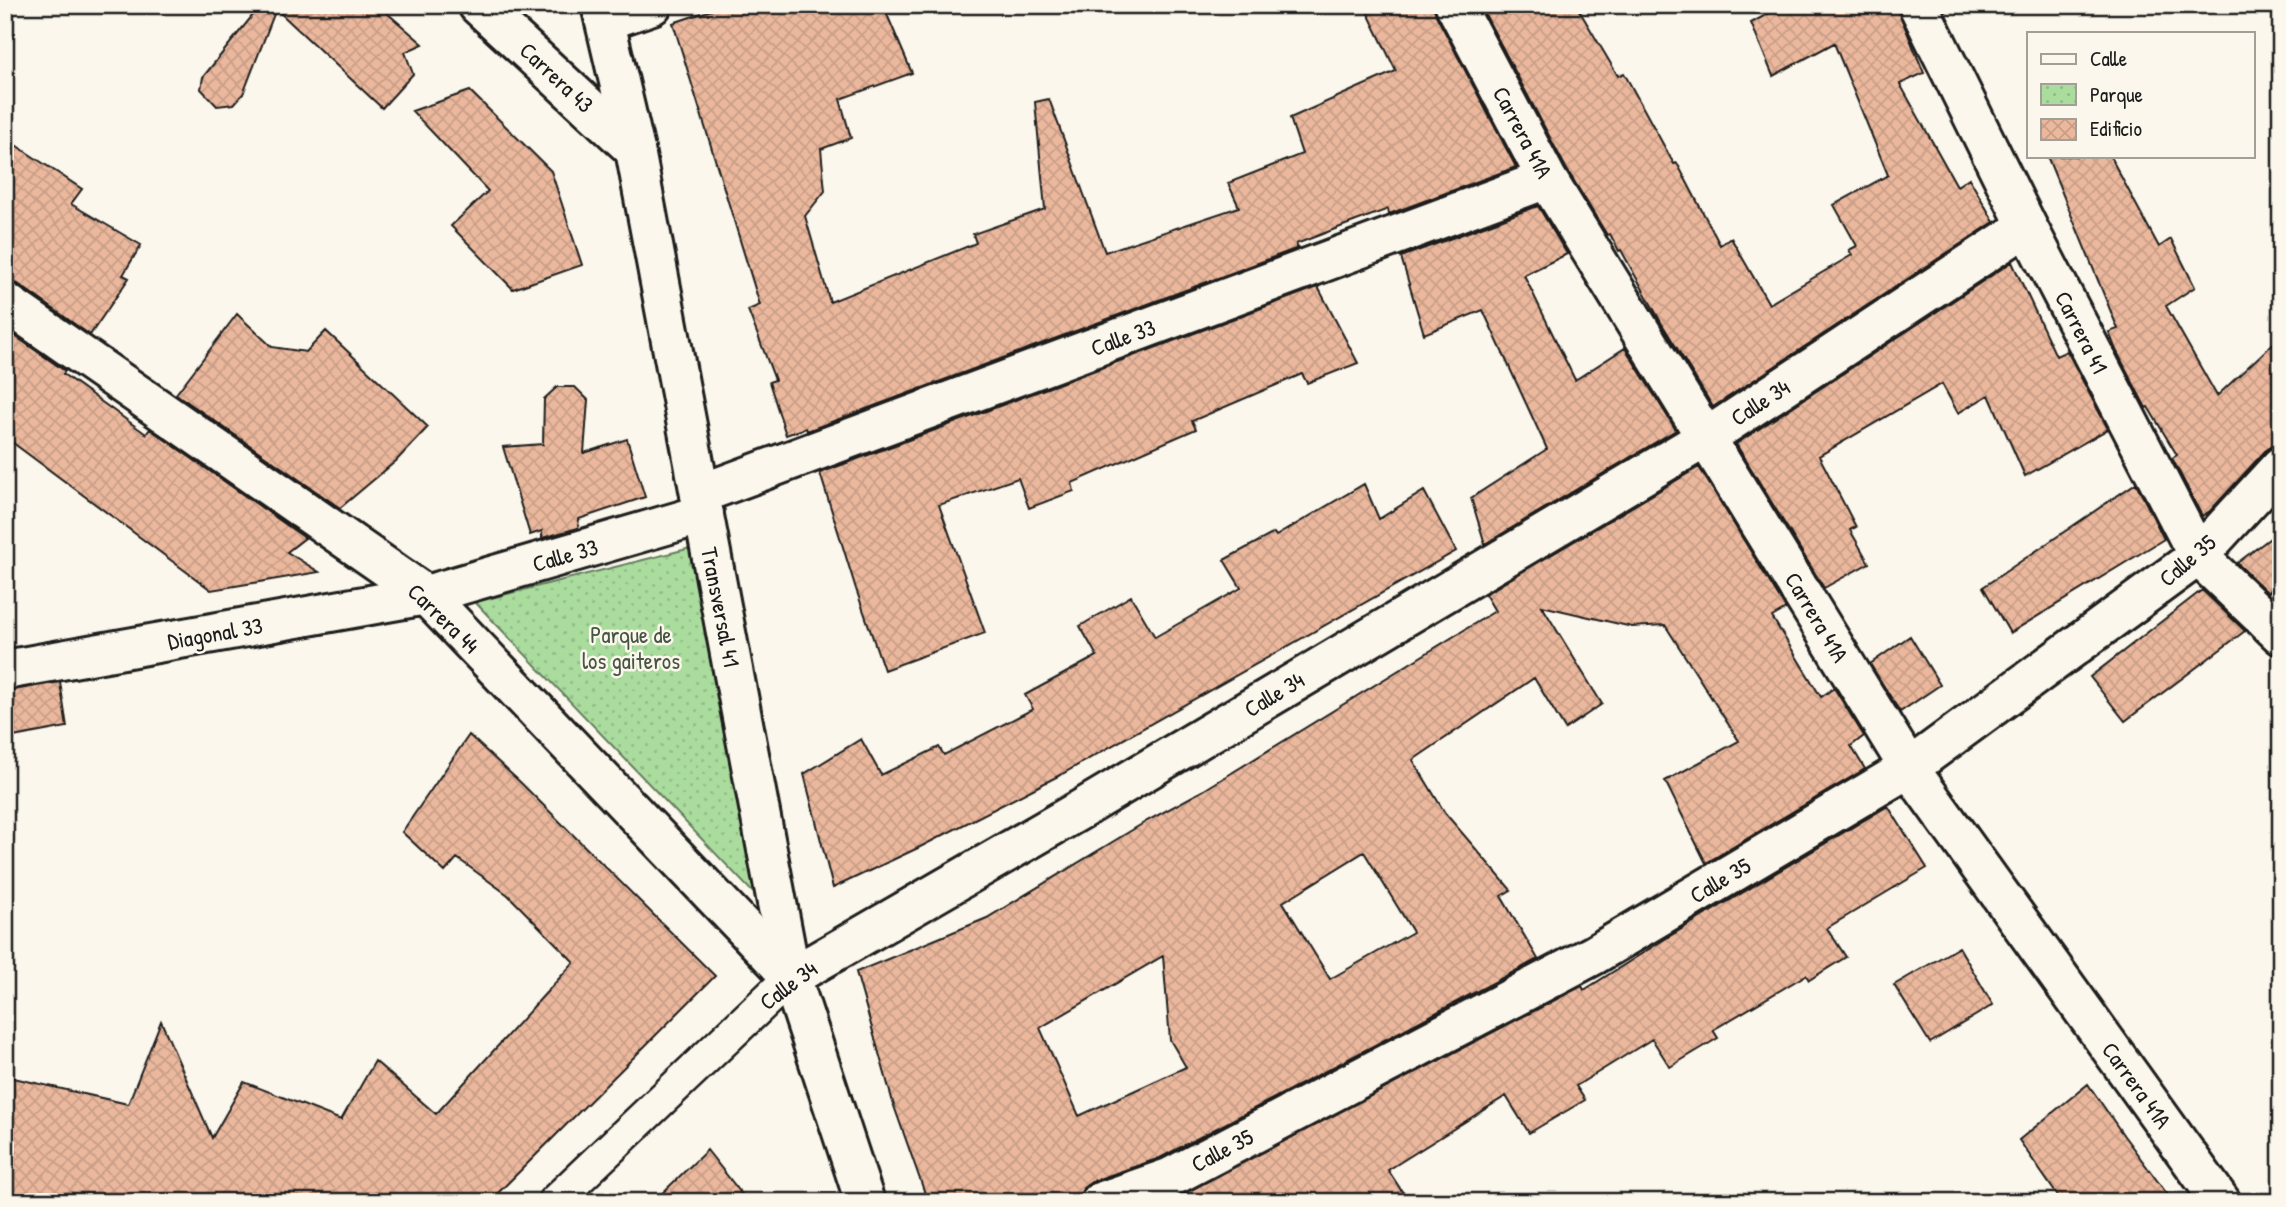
<svg xmlns="http://www.w3.org/2000/svg" width="2286" height="1207" viewBox="0 0 2286 1207" font-family="'Patrick Hand',sans-serif">
  <defs>
    <pattern id="park-dots" width="8" height="8" patternUnits="userSpaceOnUse" patternTransform="scale(1.75)"><rect width="8" height="8" fill="#aadc9e"/><path d="M2 2h.1M6 6h.1" fill="none" stroke="#92bc88" stroke-width="1.8" stroke-linecap="round"/></pattern>
    <pattern id="building-cross-hatch" width="8" height="8" patternUnits="userSpaceOnUse" patternTransform="scale(1.75)"><rect width="8" height="8" fill="#ebb89d"/><path d="M0 0l8 8M0 8l8-8" fill="none" stroke="#c99e87"/></pattern>
  </defs>
  <rect width="100%" height="100%" fill="#fbf7ec"/>
  <filter id="ink" filterUnits="userSpaceOnUse"><feTurbulence type="fractalNoise" baseFrequency=".0143" numOctaves="2"/><feDisplacementMap in="SourceGraphic" scale="14" xChannelSelector="R" yChannelSelector="G"/><feConvolveMatrix kernelMatrix="1 2 1 2 8 2 1 2 1" color-interpolation-filters="sRGB"/></filter>
  <g filter="url(#ink)">
    <!-- park -->
    <path fill="url(#park-dots)" stroke="#637c5d" stroke-width="2" d="M 695,547 L 761,901 L 475,602 Z"/>
    <!-- building -->
    <path fill="url(#building-cross-hatch)" stroke="#1c1c1c" stroke-width="2" fill-rule="evenodd" d="M 261,5 L 379,6 L 423,44 L 405,52 L 413,74 L 382,108 L 276,9 L 243,94 L 234,104 L 217,106 L 201,89 L 203,77 Z
      M 726,5 L 883,5 L 912,73 L 840,99 L 851,138 L 821,149 L 825,191 L 805,216 L 830,302 L 976,243 L 973,234 L 1045,209 L 1035,102 L 1049,99 L 1105,252 L 1239,207 L 1228,183 L 1302,154 L 1290,118 L 1396,71 L 1364,5 L 1433,5 L 1436,15 L 1516,167 L 1389,214 L 1388,209 L 1343,226 L 1296,244 L 1298,248 L 807,431 L 806,428 L 786,435 L 769,382 L 775,380 L 748,310 L 760,305 L 673,23 Z
      M 1480,5 L 1576,5 L 1618,76 L 1624,73 L 1674,164 L 1677,163 L 1720,245 L 1731,238 L 1769,304 L 1852,255 L 1849,250 L 1857,246 L 1834,205 L 1888,175 L 1834,43 L 1773,76 L 1751,23 L 1784,5 L 1896,5 L 1924,73 L 1900,84 L 1957,186 L 1969,178 L 1994,222 L 1713,407 L 1662,324 L 1621,250 L 1619,251 L 1610,234 L 1607,235 L 1566,168 Z
      M 470,91 L 551,171 L 582,265 L 513,289 L 451,226 L 488,191 L 412,111 Z
      M 5,138 L 82,189 L 71,204 L 141,245 L 123,275 L 129,278 L 90,335 L 18,284 L 5,280 Z
      M 2047,156 L 2110,156 L 2159,247 L 2171,239 L 2195,287 L 2166,306 L 2217,396 L 2281,336 L 2281,445 L 2274,445 L 2265,451 L 2210,511 L 2202,516 L 2172,458 L 2177,455 L 2148,407 L 2146,408 L 2116,350 L 2109,332 L 2118,329 Z
      M 1538,206 L 1567,254 L 1524,275 L 1575,380 L 1625,348 L 1676,430 L 1485,544 L 1471,498 L 1547,449 L 1483,310 L 1424,334 L 1401,257 Z
      M 2012,262 L 2056,356 L 2067,351 L 2108,429 L 2025,476 L 1989,395 L 1958,413 L 1942,384 L 1819,456 L 1856,527 L 1850,530 L 1869,563 L 1824,588 L 1736,444 Z
      M 1318,287 L 1358,363 L 1307,383 L 1302,374 L 1192,421 L 1196,429 L 1072,483 L 1074,491 L 1029,508 L 1018,478 L 939,505 L 985,633 L 884,670 L 856,589 L 820,473 Z
      M 237,314 L 272,347 L 306,352 L 326,331 L 428,427 L 396,461 L 340,508 L 176,394 Z
      M 5,329 L 65,371 L 63,374 L 146,434 L 150,429 L 305,538 L 287,552 L 319,572 L 211,590 L 5,437 Z
      M 557,387 L 575,387 L 588,400 L 584,453 L 627,439 L 645,497 L 579,519 L 578,528 L 542,538 L 542,531 L 530,535 L 503,447 L 543,444 L 544,399 Z
      M 1699,467 L 1786,609 L 1772,617 L 1821,697 L 1834,688 L 1864,736 L 1851,746 L 1865,769 L 1706,863 L 1665,781 L 1739,741 L 1665,625 L 1632,627 L 1542,606 L 1602,704 L 1565,729 L 1534,678 L 1413,760 L 1445,813 L 1511,890 L 1501,896 L 1538,959 L 1160,1158 L 1093,1181 L 1083,1188 L 1079,1202 L 928,1202 L 894,1106 L 856,972 L 987,918 L 1147,821 L 1204,790 L 1495,611 L 1485,594 ZM 1364,852 L 1413,932 L 1330,979 L 1283,902 ZM 1163,956 L 1170,1040 L 1186,1067 L 1079,1116 L 1040,1028 Z
      M 2136,483 L 2164,539 L 2010,633 L 1983,587 Z
      M 1364,484 L 1379,519 L 1424,491 L 1456,551 L 1062,774 L 920,847 L 833,888 L 804,774 L 861,739 L 881,775 L 939,747 L 944,755 L 1033,709 L 1025,695 L 1097,656 L 1080,626 L 1131,596 L 1155,637 L 1241,588 L 1224,560 L 1274,533 L 1276,536 Z
      M 2281,530 L 2281,579 L 2268,593 L 2237,563 Z
      M 2202,590 L 2245,631 L 2125,721 L 2090,677 Z
      M 1910,636 L 1940,685 L 1900,712 L 1870,664 Z
      M 60,682 L 67,727 L 13,737 L 6,691 Z
      M 469,735 L 520,782 L 715,976 L 489,1202 L 5,1202 L 5,1076 L 128,1104 L 161,1021 L 212,1138 L 244,1082 L 341,1120 L 375,1061 L 436,1114 L 574,962 L 508,895 L 457,858 L 445,872 L 402,832 Z
      M 1888,806 L 1927,868 L 1827,928 L 1846,957 L 1809,980 L 1806,975 L 1713,1030 L 1718,1038 L 1670,1067 L 1652,1039 L 1576,1086 L 1585,1100 L 1529,1133 L 1506,1096 L 1388,1170 L 1409,1202 L 1167,1202 L 1582,986 L 1584,990 L 1665,939 Z
      M 1959,947 L 1993,1005 L 1930,1043 L 1894,985 Z
      M 2088,1084 L 2124,1136 L 2173,1202 L 2062,1202 L 2019,1140 Z
      M 707,1150 L 748,1202 L 653,1202 Z"/>
    <g fill="none" stroke-linecap="round" stroke-linejoin="round">
      <defs>
        <path id="service" d="M 554,1202 L 791,977"/>
        <path id="minor" d="M 478,5 L 635,150
          M 1455,5 L 1547,179 L 1909,768 L 2221,1202
          M 1918,5 L 2027,226 L 2198,556 L 2281,635
          M 605,21 L 652,5
          M 5,302 L 426,595 L 791,977 L 1080,810 L 1707,437 L 2027,226
          M 700,494 L 1547,179
          M 5,670 L 426,595 L 704,514
          M 1100,1202 L 1169,1178 L 1594,955 L 1909,768 L 2198,556 L 2281,466"/>
        <path id="tertiary" d="M 601,5 L 635,150 L 791,977 L 865,1202"/>
      </defs>
      <!-- service casing -->
      <use href="#service" stroke="#1c1c1c" stroke-width="37"/>
      <!-- minor casing -->
      <use href="#minor" stroke="#1c1c1c" stroke-width="44"/>
      <!-- tertiary casing -->
      <use href="#tertiary" stroke="#1c1c1c" stroke-width="44"/>
      <!-- service -->
      <use href="#service" stroke="#fbf7ec" stroke-width="32"/>
      <!-- minor -->
      <use href="#minor" stroke="#fbf7ec" stroke-width="38"/>
      <!-- tertiary -->
      <use href="#tertiary" stroke="#fbf7ec" stroke-width="38"/>
    </g>
  </g>
  <g text-anchor="middle" dominant-baseline="central" stroke-width="5" stroke-linejoin="round" paint-order="stroke">
    <!-- street labels -->
    <g font-size="23" fill="#1c1c1c" stroke="#fbf7ec">
      <text transform="translate(557 77) rotate(43)">Carrera 43</text>
      <text transform="translate(1523 132) rotate(62)">Carrera 41A</text>
      <text transform="translate(2082 332) rotate(63)">Carrera 41</text>
      <text transform="translate(1123 337) rotate(-20)">Calle 33</text>
      <text transform="translate(1760 402) rotate(-33)">Calle 34</text>
      <text transform="translate(565 555) rotate(-16)">Calle 33</text>
      <text transform="translate(2187 560) rotate(-41)">Calle 35</text>
      <text transform="translate(721 607) rotate(79)">Transversal 41</text>
      <text transform="translate(1817 617) rotate(59)">Carrera 41A</text>
      <text transform="translate(444 618) rotate(44)">Carrera 44</text>
      <text transform="translate(215 633) rotate(-10)">Diagonal 33</text>
      <text transform="translate(1274 694) rotate(-31)">Calle 34</text>
      <text transform="translate(1720 880) rotate(-31)">Calle 35</text>
      <text transform="translate(788 985) rotate(-37)">Calle 34</text>
      <text transform="translate(2137 1085) rotate(54)">Carrera 41A</text>
      <text transform="translate(1222 1150) rotate(-28)">Calle 35</text>
    </g>
    <!-- park labels -->
    <g font-size="23" fill="#475643" stroke="#fbf7ec">
      <text x="631" y="634">Parque de<tspan x="631" dy="26">los gaiteros</tspan></text>
    </g>
  </g>
  <!-- margin -->
  <rect width="2286" height="1207" fill="none" stroke="#fbf7ec" stroke-width="28"/>
  <rect x="14" y="14" width="2258" height="1179" fill="none" stroke="#1c1c1c" stroke-width="2.5" filter="url(#ink)"/>
  <!-- legend -->
  <rect x="2027" y="32" width="228" height="126" fill="#fbf7ec" stroke="#a29f99" stroke-width="2"/>
  <rect x="2041" y="54" width="35" height="10" fill="#fbf7ec" stroke="#a29f99" stroke-width="2"/>
  <text x="2090" y="66" font-size="21" fill="#1c1c1c">Calle</text>
  <rect x="2041" y="84" width="35" height="21" fill="url(#park-dots)" stroke="#a29f99" stroke-width="2"/>
  <text x="2090" y="102" font-size="21" fill="#1c1c1c">Parque</text>
  <rect x="2041" y="119" width="35" height="21" fill="url(#building-cross-hatch)" stroke="#a29f99" stroke-width="2"/>
  <text x="2090" y="136" font-size="21" fill="#1c1c1c">Edificio</text>
</svg>
